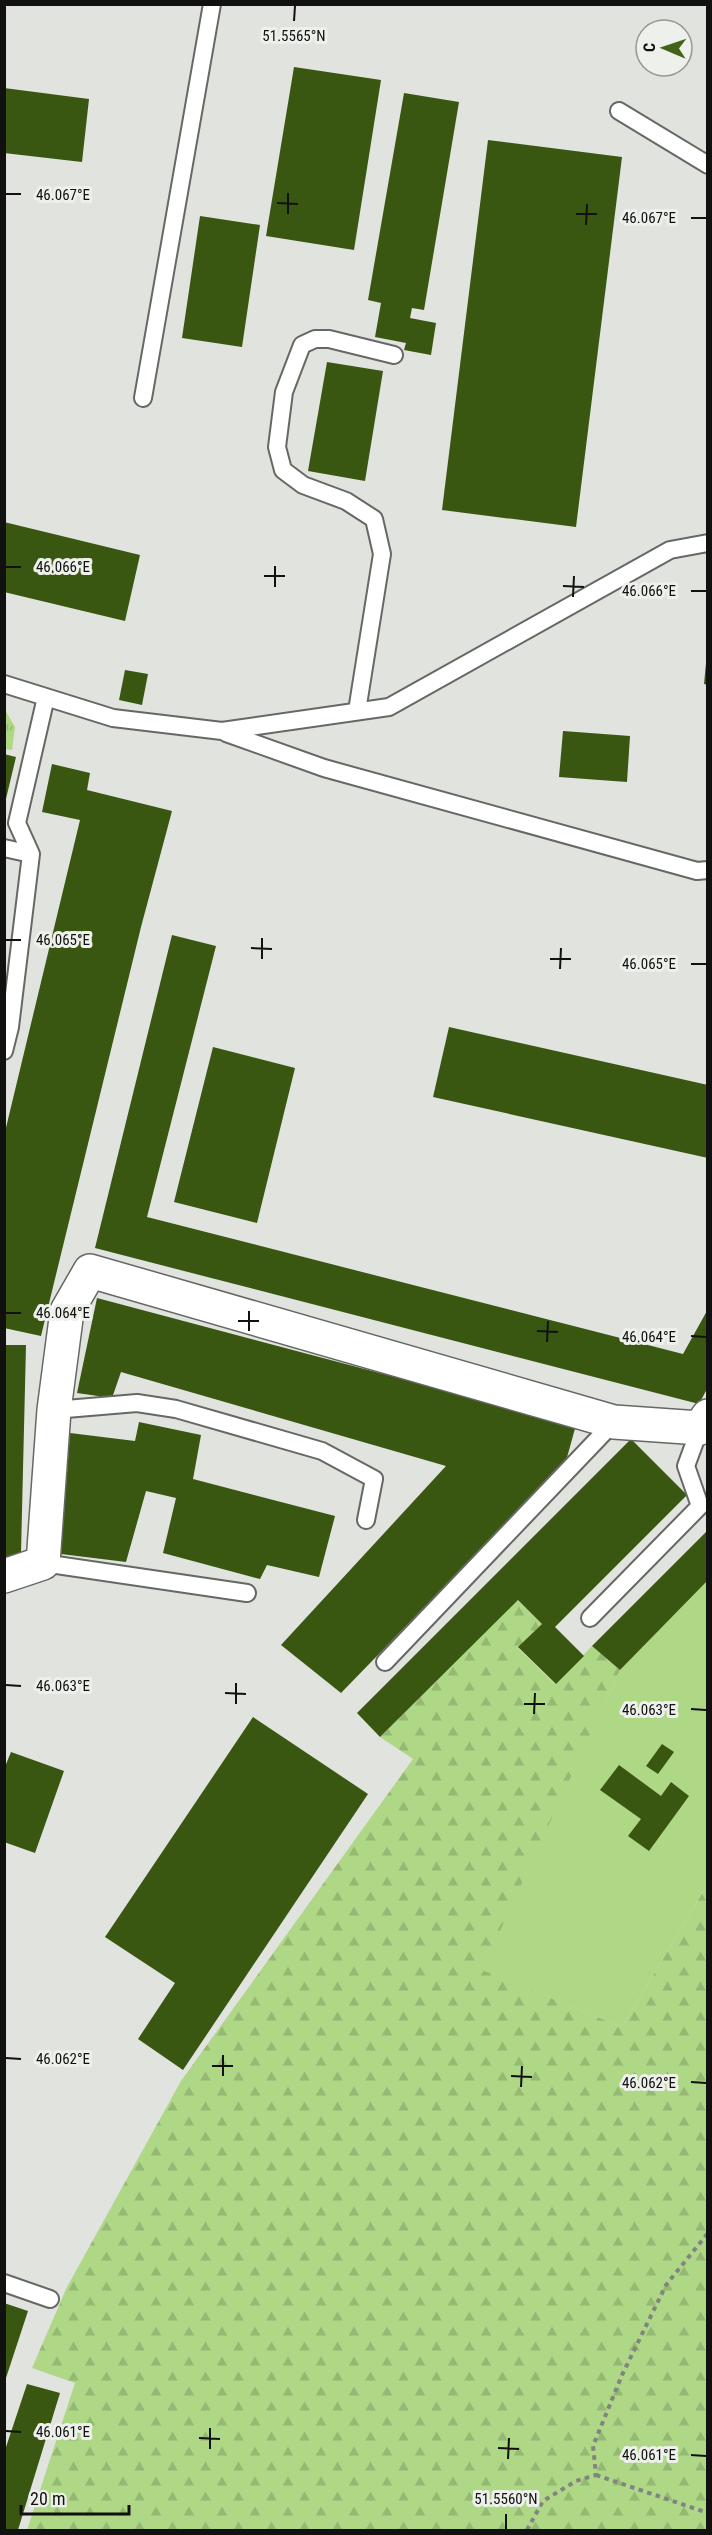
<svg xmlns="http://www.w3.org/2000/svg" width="712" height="2535" viewBox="0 0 712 2535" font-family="'Roboto Condensed',sans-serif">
  <defs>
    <pattern id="grass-tufts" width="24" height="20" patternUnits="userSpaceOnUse" patternTransform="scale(1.5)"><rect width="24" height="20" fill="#aed786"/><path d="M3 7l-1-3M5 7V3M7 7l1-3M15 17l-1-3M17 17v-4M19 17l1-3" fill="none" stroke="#95b873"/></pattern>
    <pattern id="forest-firs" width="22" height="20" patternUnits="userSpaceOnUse" patternTransform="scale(1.5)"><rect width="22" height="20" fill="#aed786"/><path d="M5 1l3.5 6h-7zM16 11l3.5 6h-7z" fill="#95b873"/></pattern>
  </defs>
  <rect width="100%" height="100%" fill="#e1e3df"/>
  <!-- grass -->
  <path fill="url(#grass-tufts)" d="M 4,708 L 15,727 L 12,750 L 5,749 Z"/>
  <!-- forest -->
  <path fill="url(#forest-firs)" d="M 518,1600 L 542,1624 L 518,1648 L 555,1684 L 592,1646 L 620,1670 L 483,1970 L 622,2027 L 707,1885 L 707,2530 L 27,2530 L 75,2383 L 32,2368 L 67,2287 L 181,2081 L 413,1759 L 380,1737 Z"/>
  <!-- garden -->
  <path fill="#aed786" d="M 707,1580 L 707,1885 L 622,2027 L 482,1970 L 620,1670 Z"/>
  <!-- building -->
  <path fill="#395711" d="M 294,67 L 381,80 L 354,250 L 266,236 Z
    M 4,88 L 89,99 L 82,162 L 4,153 Z
    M 404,93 L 459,102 L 424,310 L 412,308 L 410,318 L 436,323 L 431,355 L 404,350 L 406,343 L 375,337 L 381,303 L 368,300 Z
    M 488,140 L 622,157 L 576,527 L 442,510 Z
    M 200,216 L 260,225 L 242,347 L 182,338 Z
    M 327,362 L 383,371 L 365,481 L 308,471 Z
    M 4,522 L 140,555 L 125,621 L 4,592 Z
    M 706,663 L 708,663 L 708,685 L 704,684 Z
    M 125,670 L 148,674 L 142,705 L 119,700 Z
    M 563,731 L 630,736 L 627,782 L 559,777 Z
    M 4,754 L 16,757 L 5,803 L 4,803 Z
    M 52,764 L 90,773 L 87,790 L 172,811 L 141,927 L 41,1336 L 4,1328 L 4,1136 L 80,820 L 42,812 Z
    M 172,935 L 216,946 L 147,1217 L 683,1354 L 708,1309 L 708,1387 L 699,1404 L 95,1248 Z
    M 449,1027 L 708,1085 L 708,1158 L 433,1097 Z
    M 213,1047 L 295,1068 L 257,1223 L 174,1202 Z
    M 97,1298 L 576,1425 L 566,1461 L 341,1693 L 281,1645 L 446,1466 L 121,1372 L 112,1398 L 77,1393 Z
    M 4,1345 L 26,1345 L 21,1553 L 4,1560 Z
    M 139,1422 L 201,1435 L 193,1479 L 335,1516 L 319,1577 L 267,1565 L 260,1579 L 163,1553 L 176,1498 L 146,1491 L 126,1562 L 61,1554 L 70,1433 L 135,1441 Z
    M 631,1439 L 687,1495 L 555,1627 L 584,1656 L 556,1684 L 518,1647 L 542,1624 L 518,1600 L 380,1737 L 357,1713 Z
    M 708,1530 L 708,1580 L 620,1670 L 592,1646 Z
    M 253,1717 L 368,1794 L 183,2070 L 138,2039 L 175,1983 L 105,1937 Z
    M 662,1744 L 674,1752 L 658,1774 L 646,1766 Z
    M 11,1752 L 64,1771 L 35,1853 L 4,1842 L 4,1769 Z
    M 619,1765 L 661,1796 L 671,1782 L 689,1796 L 649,1851 L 628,1836 L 641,1819 L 600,1790 Z
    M 4,2303 L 28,2311 L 5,2381 L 4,2381 Z
    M 27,2384 L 60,2393 L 18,2530 L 4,2530 L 4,2453 Z"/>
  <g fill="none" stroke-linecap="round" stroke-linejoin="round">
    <defs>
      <path id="service" d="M 619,111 L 708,165
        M 143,398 L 212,4
        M 4,684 L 113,718 L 222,731 L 389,707 L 670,550 L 708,543
        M 357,711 L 382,554 L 374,519 L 346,501 L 303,485 L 283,470 L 277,447 L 284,392 L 302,345 L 315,339 L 329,339 L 394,355
        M 226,733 L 324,768 L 697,871 L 708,870
        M 4,848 L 31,854
        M 4,1051 L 10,1027 L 31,854 L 17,823 L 46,697
        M 54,1410 L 137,1403 L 176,1409 L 322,1451 L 374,1479 L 366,1520
        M 43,1563 L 247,1593
        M 590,1618 L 700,1506 L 686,1466 L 700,1428
        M 385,1662 L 614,1422
        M 4,2283 L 50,2299"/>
      <path id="minor" d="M 4,1576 L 43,1563 L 54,1410 L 67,1311 L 90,1271 L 614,1422 L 700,1428 L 708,1416"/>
    </defs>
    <!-- service casing -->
    <use href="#service" stroke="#666864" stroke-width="20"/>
    <!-- minor casing -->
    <use href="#minor" stroke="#666864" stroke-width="36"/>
    <!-- path -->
    <path stroke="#828481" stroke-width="4" stroke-dasharray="4.5 4.5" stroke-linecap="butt" d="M 596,2475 L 708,2513
      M 527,2530 L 543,2501 L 576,2481 L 596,2475 L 593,2446 L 622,2375 L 666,2285 L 708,2233"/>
    <!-- service -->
    <use href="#service" stroke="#fff" stroke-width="16"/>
    <!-- minor -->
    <use href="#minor" stroke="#fff" stroke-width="33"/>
  </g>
  <!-- ticks -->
  <path fill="none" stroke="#111210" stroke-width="2" d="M 294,21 L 295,6M 6,194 L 21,194M 277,203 L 298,204M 288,214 L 288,193M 576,214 L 597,214M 691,218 L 706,218M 586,225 L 587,204M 6,567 L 21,567M 264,576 L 285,576M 563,586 L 584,587M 275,587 L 275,566M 691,591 L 706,591M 573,597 L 574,576M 6,940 L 21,940M 251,948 L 272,949M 262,959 L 262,938M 550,959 L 571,959M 691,964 L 706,964M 560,969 L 561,948M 6,1313 L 21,1313M 238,1321 L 259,1321M 249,1331 L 249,1311M 537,1331 L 558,1332M 691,1336 L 706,1337M 547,1342 L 548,1321M 6,1685 L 21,1686M 225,1693 L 246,1694M 236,1704 L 236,1683M 524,1704 L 545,1704M 691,1709 L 706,1710M 534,1714 L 535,1693M 6,2058 L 21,2059M 212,2066 L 233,2066M 223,2076 L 223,2055M 511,2076 L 532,2077M 691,2082 L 706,2083M 521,2087 L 522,2066M 6,2431 L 21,2432M 199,2438 L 220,2439M 498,2448 L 519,2449M 210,2449 L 210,2428M 691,2455 L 706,2456M 508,2459 L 509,2438M 506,2529 L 506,2514"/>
  <g font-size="15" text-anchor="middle" fill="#111210" stroke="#eef0ec" stroke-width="6" stroke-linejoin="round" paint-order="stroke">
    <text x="294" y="41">51.5565°N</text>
    <text x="63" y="200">46.067°E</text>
    <text x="649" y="223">46.067°E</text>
    <text x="63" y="572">46.066°E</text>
    <text x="649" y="596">46.066°E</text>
    <text x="63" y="945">46.065°E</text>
    <text x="649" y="969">46.065°E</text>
    <text x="63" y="1318">46.064°E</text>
    <text x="649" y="1342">46.064°E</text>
    <text x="63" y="1691">46.063°E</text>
    <text x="649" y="1715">46.063°E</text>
    <text x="63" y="2064">46.062°E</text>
    <text x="649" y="2088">46.062°E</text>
    <text x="63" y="2437">46.061°E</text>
    <text x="649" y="2460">46.061°E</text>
    <text x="506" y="2504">51.5560°N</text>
  </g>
  <!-- border -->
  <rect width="712" height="2535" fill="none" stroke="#111210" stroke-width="12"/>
  <!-- north arrow -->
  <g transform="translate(664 48) rotate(272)"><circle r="28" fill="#eef0ec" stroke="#969794" stroke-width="1.5"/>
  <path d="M0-4.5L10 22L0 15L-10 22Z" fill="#436319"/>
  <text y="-9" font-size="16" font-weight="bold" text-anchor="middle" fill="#111210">С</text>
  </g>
  <!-- scale -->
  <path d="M21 2505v9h108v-9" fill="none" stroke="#111210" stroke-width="3"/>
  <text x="30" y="2505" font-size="18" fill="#111210" stroke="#eef0ec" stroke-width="4.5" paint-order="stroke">20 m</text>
</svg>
